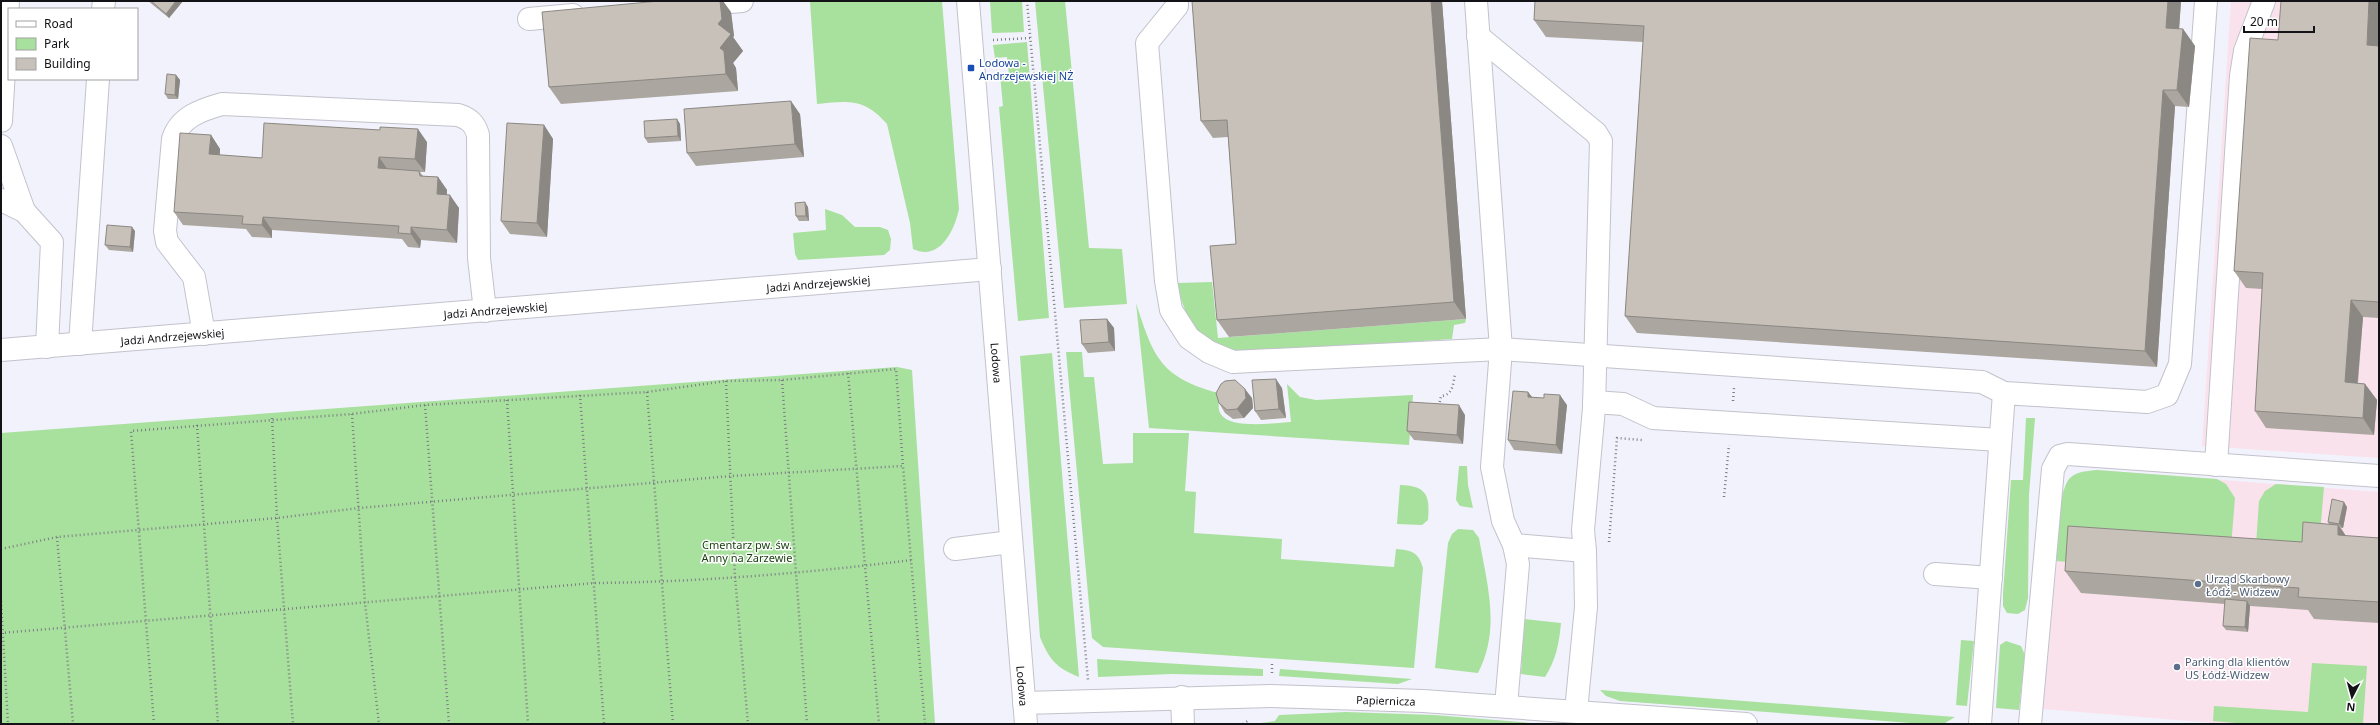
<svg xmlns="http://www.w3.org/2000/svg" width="2380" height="725" viewBox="0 0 2380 725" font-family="'Noto Sans',sans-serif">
  <rect width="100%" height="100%" fill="#f2f2fc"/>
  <!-- commercial -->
  <path fill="#fae2ec" d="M 2231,1 L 2379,1 L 2379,458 L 2202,446 Z
    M 2097,470 L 2379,492 L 2379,724 L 2226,724 L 2043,709 L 2063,492 L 2069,478 L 2082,472 Z"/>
  <!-- green -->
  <path fill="#a8e09d" d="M 829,1 L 942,1 L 959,209 C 955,229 940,262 913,249 L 910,223 L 887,124 C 864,98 849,101 817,104 L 810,2 Z
    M 990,1 L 1022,1 L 1024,32 L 992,33 Z
    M 1035,1 L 1065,1 L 1089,248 L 1122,249 L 1127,304 L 1064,308 Z
    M 1027,42 L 1049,318 L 1018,321 L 999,107 L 1003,106 L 1000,75 L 1009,75 L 1007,57 L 995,58 L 993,45 Z
    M 825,209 L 842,215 L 855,227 L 880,227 L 888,230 L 891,239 L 890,250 L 884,255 L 798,260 L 795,254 L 793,233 L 826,230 Z
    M 1212,282 L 1218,338 L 1466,319 L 1465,323 L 1454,325 L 1452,339 L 1248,353 C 1204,348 1186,326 1177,283 Z
    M 1136,303 C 1154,359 1161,378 1222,394 C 1203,434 1270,423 1291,422 L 1287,384 L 1300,397 L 1316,400 L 1413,395 L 1409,445 L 1149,428 Z
    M 1066,352 L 1082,352 L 1084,377 L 1094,377 L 1103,464 L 1133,463 L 1133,433 L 1189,433 L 1185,491 L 1196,492 L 1194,533 L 1282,539 L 1281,559 L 1394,567 L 1396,549 C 1411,550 1419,552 1423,568 L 1414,668 L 1103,647 L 1092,638 Z
    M 1052,353 L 1079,677 C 1056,668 1049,659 1040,637 L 1020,356 Z
    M 897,367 L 912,370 L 935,724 L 1,724 L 1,433 Z
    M 2026,418 L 2035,418 L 2029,495 L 2028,598 L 2025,610 L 2018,614 L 2007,613 L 2003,606 L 2003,594 L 2011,480 L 2023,480 Z
    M 1459,466 L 1467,466 L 1468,485 L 1473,508 L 1460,506 L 1456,500 Z
    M 2097,470 L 2217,479 L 2226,484 L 2235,498 L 2230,559 L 2082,563 L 2056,561 C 2058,544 2058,489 2070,478 C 2077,471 2088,471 2097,470 Z
    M 2276,484 L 2324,487 L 2319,545 L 2255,560 L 2259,501 L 2265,491 Z
    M 1400,485 C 1427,486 1430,495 1428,520 L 1422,525 L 1397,524 Z
    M 1458,529 L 1473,530 L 1479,538 C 1487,584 1501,629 1478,673 L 1435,668 L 1448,543 L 1452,534 Z
    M 1524,619 L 1561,623 C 1559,644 1556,660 1545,677 L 1521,674 Z
    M 1961,640 L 1974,641 L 1967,706 L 1956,705 Z
    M 2006,641 L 2021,646 L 2025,655 L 2019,710 L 1996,708 L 2000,645 Z
    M 1097,659 L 1263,669 L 1263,676 L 1172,674 L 1098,677 Z
    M 2312,663 L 2367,666 L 2363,724 L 2247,724 L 2213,721 L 2214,706 L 2308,712 Z
    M 1280,669 L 1412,679 L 1398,684 L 1279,676 Z
    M 1600,690 L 1955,717 L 1945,723 L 1924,724 L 1620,701 L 1606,696 Z
    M 1346,712 L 1434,715 L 1543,724 L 1254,724 L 1275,721 L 1279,715 Z"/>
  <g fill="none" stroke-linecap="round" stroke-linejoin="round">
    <defs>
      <g id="minor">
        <path id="s1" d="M 968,1 L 1026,724"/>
        <path d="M 1177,1 L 1177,6 L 1147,43 L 1166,281 L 1171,310 L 1189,338 L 1209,352 L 1233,362 L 1501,349 L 1982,382 L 2004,393"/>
        <path d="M 1476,1 L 1501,349 L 1492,467 L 1503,521 L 1514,545 L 1518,564 L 1506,706"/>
        <path d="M 695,5 L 742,1"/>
        <path d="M 103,9 L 104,1"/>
        <path d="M 529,19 L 573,15"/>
        <path d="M 1478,36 L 1596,133 L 1601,141 L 1594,408 L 1583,530 L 1585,551 L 1586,607 L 1576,711"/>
        <path d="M 1,121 L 8,1"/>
        <path d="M 1,146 L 24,211 L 52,242 L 47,347"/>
        <path d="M 1,200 L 24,211"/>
        <path d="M 204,334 L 194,277 L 167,242 L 165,231 L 173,139 C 180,117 201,110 222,104 L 458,115 C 470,119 475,124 478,135 L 479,258 L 485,311"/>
        <path d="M 80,344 L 98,79"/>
        <path id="s2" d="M 1,350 L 990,269"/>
        <path d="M 1594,402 L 1623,404 L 1653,418 L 2000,440"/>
        <path d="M 2216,465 L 2241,76 L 2245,51 L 2264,1"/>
        <path d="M 1514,545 L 1585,551"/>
        <path d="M 955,549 L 1011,542"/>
        <path d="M 1935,574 L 1991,578"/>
        <path d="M 1182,697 L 1183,724"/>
        <path id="s3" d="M 1024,703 L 1271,696 L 1423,701 L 1746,724"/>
        <path d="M 1980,724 L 2004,393 L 2147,402 L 2167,395 L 2180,364 L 2206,1"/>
        <path d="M 2030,724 L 2053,469 L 2060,456 L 2068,454 L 2379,476"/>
      </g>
    </defs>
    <!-- minor casing -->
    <use href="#minor" stroke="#c2c2cc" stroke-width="24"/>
    <!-- path -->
    <path stroke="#7d7d84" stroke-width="2.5" stroke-dasharray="1 3" stroke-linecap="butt" d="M 1027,1 L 1088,680
      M 993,40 L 1030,38
      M 848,373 L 879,724
      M 782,380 L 807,724
      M 726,381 L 735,577 L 748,724
      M 647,392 L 673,724
      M 580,395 L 604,724
      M 507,400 L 528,724
      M 1733,401 L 1734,388
      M 425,405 L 449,724
      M 1439,406 L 1441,396 C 1453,395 1453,384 1455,374
      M 352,414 L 365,603 L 379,724
      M 272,418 L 277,518 L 293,724
      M 197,425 L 218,724
      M 1724,497 L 1729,445
      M 57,537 L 73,724
      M 1609,542 L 1617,438 L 1642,440
      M 1,549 L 57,537 L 277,518 L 359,508 L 731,476 L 903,466 L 925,724
      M 1,601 L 8,724
      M 1,633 L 595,583 C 701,582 807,573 912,560
      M 1272,673 L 1272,664
      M 154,724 L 131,431 L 352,414 L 425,405 L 647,392 L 726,381 L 782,380 L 896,369 L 903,466
      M 1243,724 L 1249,720"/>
    <!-- minor -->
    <use href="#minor" stroke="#fff" stroke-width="22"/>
  </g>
  <!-- wall -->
  <path fill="#aba69f" d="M 148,1 L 183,1 L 169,18 Z
    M 1192,1 L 1442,1 L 1466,319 L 1229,337 L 1217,320 L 1236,244 L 1228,137 L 1213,138 L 1201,121 Z
    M 1535,1 L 2181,1 L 2179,29 L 2183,29 L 2195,46 L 2189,107 L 2175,106 L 2157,367 L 1637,333 L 1625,316 L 1643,42 L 1546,37 L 1534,20 Z
    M 2379,1 L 2379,318 L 2363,317 L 2358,383 L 2365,384 L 2377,400 L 2374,435 L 2266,428 L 2255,411 L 2262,289 L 2246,288 L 2234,271 L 2278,40 Z
    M 731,12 L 734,36 L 733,37 L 743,51 L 733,63 L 736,68 L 738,91 L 561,104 L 549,87 Z
    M 176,75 L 180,80 L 178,99 L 168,99 L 165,94 Z
    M 800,114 L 804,157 L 696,166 L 687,153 Z
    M 677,119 L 680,124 L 681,141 L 648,143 L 645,138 Z
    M 544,125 L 553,139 L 547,237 L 510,234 L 501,221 Z
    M 211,135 L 220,149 L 220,155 L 262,158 L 427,142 L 425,172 L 420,172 L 423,176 L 438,177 L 447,190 L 447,195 L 459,208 L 457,243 L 421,240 L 420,248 L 408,247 L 402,239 L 272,230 L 272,238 L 252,237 L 246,229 L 183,225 L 174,212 Z
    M 808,207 L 809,221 L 799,221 L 796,216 Z
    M 135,231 L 133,252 L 109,250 L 105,245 Z
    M 1107,319 L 1114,328 L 1115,351 L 1088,353 L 1082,344 Z
    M 1282,388 L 1286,418 L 1261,420 L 1255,411 Z
    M 1528,392 L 1532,397 L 1567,405 L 1562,454 L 1514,450 L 1508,440 Z
    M 1252,398 L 1253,408 L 1244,418 L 1233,419 L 1225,413 L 1219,403 Z
    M 1465,415 L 1463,444 L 1414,440 L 1407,431 Z
    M 2347,507 L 2343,528 L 2341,528 L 2346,536 L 2379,538 L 2379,623 L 2314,619 L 2308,610 L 2250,606 L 2248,632 L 2226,630 L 2223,626 L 2225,604 L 2081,593 L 2065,571 L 2302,542 L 2329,524 L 2328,522 Z"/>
  <!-- shaded-wall -->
  <path fill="#8b8782" d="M 176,1 L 183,1 L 169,18 L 166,14 Z
    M 720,1 L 723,1 L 731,12 L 734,36 L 733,37 L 743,51 L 733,63 L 736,68 L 738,91 L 726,74 L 720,48 L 718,24 Z
    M 1431,1 L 1442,1 L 1466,319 L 1454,302 Z
    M 2168,1 L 2181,1 L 2178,45 L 2166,28 Z
    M 2369,1 L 2379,1 L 2379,48 L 2367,45 Z
    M 2183,29 L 2195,46 L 2189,107 L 2177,90 Z
    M 176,75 L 180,80 L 178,99 L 175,95 Z
    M 2163,90 L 2175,106 L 2157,367 L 2145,351 Z
    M 791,101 L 800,114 L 804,157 L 795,144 Z
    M 677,119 L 680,124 L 681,141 L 678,136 Z
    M 544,125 L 553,139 L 547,237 L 537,223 Z
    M 418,129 L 427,142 L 425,172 L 415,159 Z
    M 211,135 L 220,149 L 219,168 L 209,154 Z
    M 379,157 L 388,170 L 378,168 Z
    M 438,177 L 447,190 L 446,207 L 437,194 Z
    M 450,195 L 459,208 L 457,243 L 447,230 Z
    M 805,202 L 808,207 L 809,221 L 806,216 Z
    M 263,217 L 272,230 L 272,238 L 262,225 Z
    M 132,227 L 135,231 L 133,252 L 130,247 Z
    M 411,227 L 421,240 L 420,248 L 411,234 Z
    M 2351,300 L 2363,317 L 2356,399 L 2345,382 Z
    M 1107,319 L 1114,328 L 1115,351 L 1109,342 Z
    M 1276,379 L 1282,388 L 1286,418 L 1279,409 Z
    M 2365,384 L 2377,400 L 2374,435 L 2363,418 Z
    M 1245,389 L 1252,398 L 1253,408 L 1244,418 L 1237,409 Z
    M 1528,392 L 1535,401 L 1528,397 Z
    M 1560,395 L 1567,405 L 1562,454 L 1556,445 Z
    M 1459,405 L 1465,415 L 1463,444 L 1457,435 Z
    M 2344,502 L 2347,507 L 2343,528 L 2339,524 Z
    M 2338,525 L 2354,547 L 2338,535 Z
    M 2247,601 L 2250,606 L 2248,632 L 2245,627 Z"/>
  <!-- building -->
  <path fill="#c7c1b9" stroke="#8b8782" d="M 151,1 L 176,1 L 166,14 Z
    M 659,1 L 720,1 L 722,19 L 718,24 L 731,34 L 720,48 L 724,51 L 726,74 L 549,87 L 542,12 Z
    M 1192,1 L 1431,1 L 1454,302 L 1217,320 L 1210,246 L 1236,244 L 1227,120 L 1201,121 Z
    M 1535,1 L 2168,1 L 2166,28 L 2183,29 L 2177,90 L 2163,90 L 2145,351 L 1625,316 L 1644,26 L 1534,20 Z
    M 2281,1 L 2369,1 L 2367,45 L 2379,46 L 2379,302 L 2351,300 L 2345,382 L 2365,384 L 2363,418 L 2255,411 L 2263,273 L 2234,271 L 2250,38 L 2278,40 Z
    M 167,74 L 176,75 L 175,95 L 165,94 Z
    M 791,101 L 795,144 L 687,153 L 684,109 Z
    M 677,119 L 678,136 L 645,138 L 644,121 Z
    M 264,123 L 380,130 L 380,127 L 418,129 L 415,159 L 379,157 L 378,168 L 419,171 L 420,176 L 438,177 L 437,194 L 450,195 L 447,230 L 411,227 L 411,234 L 398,233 L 399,226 L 263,217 L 262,225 L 242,224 L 243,216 L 174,212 L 180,133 L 211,135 L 209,154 L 262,158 Z
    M 507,123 L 544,125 L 537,223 L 501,221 Z
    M 805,202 L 806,216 L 796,216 L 795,203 Z
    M 107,225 L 132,227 L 130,247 L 105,245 Z
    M 1107,319 L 1109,342 L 1082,344 L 1080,320 Z
    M 1276,379 L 1279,409 L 1255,411 L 1252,380 Z
    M 1235,380 L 1245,389 L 1246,398 L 1237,409 L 1227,410 L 1219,403 L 1216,393 L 1221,384 L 1225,381 Z
    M 1513,391 L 1528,392 L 1528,397 L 1544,398 L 1544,394 L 1560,395 L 1556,445 L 1508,440 Z
    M 1409,402 L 1459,405 L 1457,435 L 1407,431 Z
    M 2332,499 L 2344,502 L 2339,524 L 2328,522 Z
    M 2303,522 L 2338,525 L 2338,535 L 2379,538 L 2379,602 L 2298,597 L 2299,588 L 2065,571 L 2068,526 L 2302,542 Z
    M 2225,599 L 2247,601 L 2245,627 L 2223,626 Z"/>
  <!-- markers -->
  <rect fill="#1a4fb4" stroke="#fff" stroke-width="1.5" x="967" y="64" width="8" height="8" rx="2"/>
  <g fill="#5c6f8a" stroke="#fff" stroke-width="1.5">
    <circle cx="2198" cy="584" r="4"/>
    <circle cx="2177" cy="667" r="4"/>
  </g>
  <g text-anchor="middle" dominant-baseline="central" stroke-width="3" stroke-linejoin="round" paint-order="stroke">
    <!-- transit labels -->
    <g font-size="11" fill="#164399" stroke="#fff" text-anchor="start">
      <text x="979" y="62">Lodowa -<tspan x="979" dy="13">Andrzejewskiej NŻ</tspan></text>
    </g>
    <!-- street labels -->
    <g font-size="11" fill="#131317" stroke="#fff">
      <text stroke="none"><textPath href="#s2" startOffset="820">Jadzi Andrzejewskiej</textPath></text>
      <text stroke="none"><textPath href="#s2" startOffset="496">Jadzi Andrzejewskiej</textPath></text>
      <text stroke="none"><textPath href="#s2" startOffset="172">Jadzi Andrzejewskiej</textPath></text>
      <text stroke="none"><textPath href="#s1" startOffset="363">Lodowa</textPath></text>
      <text stroke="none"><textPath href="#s1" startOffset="687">Lodowa</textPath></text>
      <text stroke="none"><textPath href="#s3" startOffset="362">Papiernicza</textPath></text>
    </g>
    <!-- park labels -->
    <g font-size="11" fill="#143e0a" stroke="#fff">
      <text x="747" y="544">Cmentarz pw. św.<tspan x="747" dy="13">Anny na Zarzewie</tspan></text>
    </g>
    <!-- service labels -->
    <g font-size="11" fill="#4e5e75" stroke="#fff" text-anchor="start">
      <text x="2206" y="578">Urząd Skarbowy<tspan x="2206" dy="13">Łódź - Widzew</tspan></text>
      <text x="2185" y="661">Parking dla klientów<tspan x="2185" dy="13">US Łódź-Widzew</tspan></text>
    </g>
  </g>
  <!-- border -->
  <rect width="2380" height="725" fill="none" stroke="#131317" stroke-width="4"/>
  <!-- legend -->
  <rect x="8" y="8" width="130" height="72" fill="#ffffff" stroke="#a1a1a2"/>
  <rect x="16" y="21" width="20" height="6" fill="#ffffff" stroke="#a1a1a2"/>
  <text x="44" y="28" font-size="12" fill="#131317">Road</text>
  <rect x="16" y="38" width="20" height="12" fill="#a8e09d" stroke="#a1a1a2"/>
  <text x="44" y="48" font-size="12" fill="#131317">Park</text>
  <rect x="16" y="58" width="20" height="12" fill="#c7c1b9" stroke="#a1a1a2"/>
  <text x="44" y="68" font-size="12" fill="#131317">Building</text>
  <!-- north arrow -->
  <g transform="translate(2352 697) rotate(186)" stroke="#ffffff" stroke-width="3" paint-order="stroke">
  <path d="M0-3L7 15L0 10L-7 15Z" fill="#131317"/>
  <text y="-6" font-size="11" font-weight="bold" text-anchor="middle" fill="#131317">N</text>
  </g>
  <!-- scale -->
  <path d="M2244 26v6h70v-6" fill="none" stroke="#131317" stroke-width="2"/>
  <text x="2250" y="26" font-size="12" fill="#131317" stroke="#ffffff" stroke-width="3" paint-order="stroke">20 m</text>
</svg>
